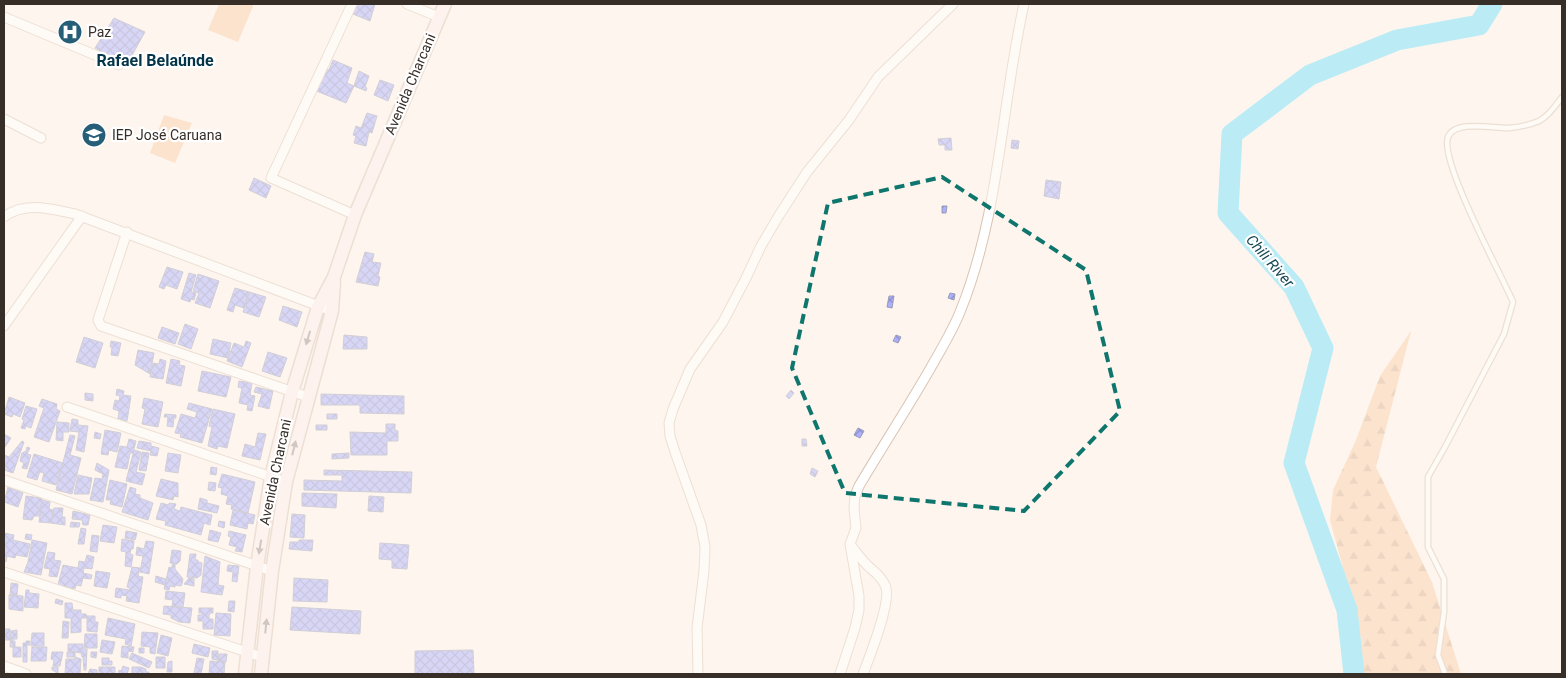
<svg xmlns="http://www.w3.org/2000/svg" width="1566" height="678" viewBox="0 0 1566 678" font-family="Roboto,sans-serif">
  <defs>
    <pattern id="forest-firs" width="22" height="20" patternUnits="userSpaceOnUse" patternTransform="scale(1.25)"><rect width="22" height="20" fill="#facca5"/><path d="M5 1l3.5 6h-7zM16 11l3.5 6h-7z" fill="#d7b08e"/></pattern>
    <pattern id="building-cross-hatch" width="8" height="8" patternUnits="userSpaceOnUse" patternTransform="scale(1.25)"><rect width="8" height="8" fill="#acaffe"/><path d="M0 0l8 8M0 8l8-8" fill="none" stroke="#8d8fce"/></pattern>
  </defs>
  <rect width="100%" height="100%" fill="#fef5ee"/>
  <!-- forest -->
  <path fill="url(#forest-firs)" d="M 1411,331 L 1376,467 L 1432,582 L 1461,674 L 1362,674 L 1360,631 L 1330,520 L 1333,490 L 1356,440 L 1380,376 Z"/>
  <!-- pitch -->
  <path fill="#facca5" d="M 219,4 L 254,4 L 238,42 L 208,30 Z
    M 164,115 L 192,123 L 175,163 L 150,153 Z"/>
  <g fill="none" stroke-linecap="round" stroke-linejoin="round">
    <!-- river -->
    <path stroke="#6cdffe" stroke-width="21" d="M 1354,674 L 1347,610 L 1294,463 L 1323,348 L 1294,287 L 1228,213 L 1232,134 L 1310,75 L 1397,40 L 1479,25 L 1492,4"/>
  </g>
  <!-- building -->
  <path fill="url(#building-cross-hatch)" stroke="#9c9eb5" d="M 357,4 L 375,4 L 370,21 L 353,14 Z
    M 114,18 L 145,32 L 126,66 L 95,48 Z
    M 333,60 L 352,68 L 347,83 L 354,86 L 346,103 L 314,90 L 325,68 L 329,70 Z
    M 359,71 L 369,76 L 365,87 L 367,88 L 366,91 L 354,86 Z
    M 380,80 L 394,85 L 388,101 L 374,95 Z
    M 367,113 L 377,116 L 372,133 L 369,132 L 366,146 L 354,143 L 356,136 L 353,135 L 356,126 L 361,128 Z
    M 951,138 L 952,150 L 945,150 L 945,145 L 939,145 L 938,139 Z
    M 1012,140 L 1019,141 L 1018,149 L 1011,148 Z
    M 254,178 L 271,186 L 266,198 L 249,190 Z
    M 1046,180 L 1061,182 L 1059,199 L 1044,196 Z
    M 942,206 L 947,206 L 946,213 L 942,213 Z
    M 365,252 L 374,254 L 372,262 L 381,263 L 378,276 L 380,277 L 378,286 L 356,282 Z
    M 167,267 L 183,272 L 177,289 L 166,285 L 164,289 L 159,287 Z
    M 189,273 L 196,275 L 191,292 L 196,293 L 194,300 L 191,299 L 190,302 L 181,299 Z
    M 198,274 L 219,281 L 210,308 L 195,303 L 199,293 L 193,291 Z
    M 235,288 L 249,292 L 244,308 L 235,305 L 233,312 L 227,310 Z
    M 249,292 L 266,297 L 259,317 L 243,312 Z
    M 950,293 L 955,294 L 954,300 L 948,298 Z
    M 889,296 L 894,296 L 892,308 L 887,307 Z
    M 283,306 L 302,312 L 297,327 L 279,320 Z
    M 185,324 L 198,329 L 191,349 L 178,344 Z
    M 162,327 L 179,333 L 175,344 L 158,338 Z
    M 344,335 L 367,337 L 367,349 L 343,349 Z
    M 896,335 L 901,337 L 898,343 L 893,341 Z
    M 84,337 L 103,343 L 95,368 L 76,362 Z
    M 213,339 L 231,343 L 228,358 L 210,354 Z
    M 111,341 L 121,343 L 118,356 L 111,355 L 112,347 L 110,347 Z
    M 246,341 L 251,343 L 242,367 L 227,361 L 234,343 L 244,347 Z
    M 138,350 L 154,353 L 150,374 L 135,365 Z
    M 268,352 L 287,358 L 280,377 L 262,371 Z
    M 160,359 L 166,361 L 163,379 L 150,377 L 153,363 L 159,364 Z
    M 171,359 L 180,361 L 179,365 L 185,366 L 181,386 L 166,383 Z
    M 202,371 L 231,377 L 226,397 L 198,391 Z
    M 239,381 L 252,383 L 250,395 L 255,396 L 252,411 L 247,410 L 248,405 L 239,403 L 242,388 L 238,387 Z
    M 256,387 L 273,391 L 269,409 L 258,406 L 262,394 L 254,392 Z
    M 117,389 L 124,391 L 123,395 L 131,396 L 127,421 L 118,419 L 119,411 L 113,409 L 115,400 L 119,401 L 120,396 L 116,395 Z
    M 791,390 L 794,393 L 789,399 L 786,396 Z
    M 85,393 L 93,394 L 93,401 L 85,400 Z
    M 321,394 L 404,396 L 404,414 L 360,413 L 360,405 L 321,405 Z
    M 9,397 L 25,403 L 20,417 L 13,414 L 12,417 L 4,414 Z
    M 144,398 L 163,402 L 158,427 L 142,424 L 145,409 L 142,408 Z
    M 42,399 L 57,404 L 56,409 L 60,411 L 49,442 L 34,437 L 44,408 L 39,406 Z
    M 189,403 L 212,409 L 202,443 L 180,437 L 181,434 L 175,433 L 181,414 L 195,418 L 197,412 L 187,409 Z
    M 26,406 L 37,409 L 31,428 L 26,426 L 25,429 L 21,428 L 24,420 L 22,419 Z
    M 213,409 L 235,414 L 227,448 L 218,446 L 217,449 L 208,446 L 212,427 L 209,426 Z
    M 165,414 L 176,415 L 176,418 L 174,418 L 173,427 L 167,426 L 168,417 L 164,417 Z
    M 327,414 L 337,414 L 337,419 L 327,419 Z
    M 72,419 L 78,420 L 78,425 L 88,426 L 84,452 L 76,450 L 79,432 L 70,431 Z
    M 57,422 L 69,423 L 69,432 L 63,432 L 63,441 L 56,440 Z
    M 386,424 L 395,424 L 395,430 L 398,431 L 398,441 L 387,441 L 387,455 L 351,455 L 350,432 L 386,433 Z
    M 316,425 L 327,425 L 327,430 L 316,430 Z
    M 858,428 L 864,431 L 860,438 L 854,435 Z
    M 105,430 L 121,433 L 117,452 L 109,450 L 108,455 L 101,454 Z
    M 95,432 L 101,434 L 100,439 L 94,438 Z
    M 258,433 L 266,434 L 260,460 L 242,456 L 245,444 L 255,447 Z
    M 4,434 L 11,438 L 5,447 L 4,446 Z
    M 70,435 L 75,436 L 70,455 L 81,458 L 72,494 L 56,490 Z
    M 129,439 L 136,441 L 133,453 L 130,453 L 127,469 L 115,467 L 120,446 L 127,447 Z
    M 802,439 L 806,439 L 807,446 L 802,446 Z
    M 22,441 L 24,442 L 13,473 L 4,470 L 4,455 L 9,457 Z
    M 139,441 L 151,443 L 151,446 L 159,448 L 157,456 L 150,455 L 151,451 L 137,448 Z
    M 27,447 L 30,448 L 27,454 L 31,455 L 27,469 L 22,468 L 24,463 L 20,461 L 22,453 L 26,451 Z
    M 134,450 L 141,452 L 136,472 L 145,474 L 142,485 L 126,481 Z
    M 142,452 L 149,453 L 146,471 L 139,470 Z
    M 168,453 L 181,455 L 178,473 L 165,471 Z
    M 349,453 L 349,458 L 332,459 L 332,454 Z
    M 34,454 L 63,463 L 56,485 L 42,481 L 44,473 L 40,472 L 41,468 L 37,480 L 27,477 Z
    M 97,463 L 109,470 L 103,502 L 90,500 L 95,478 L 102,479 L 103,474 L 95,470 Z
    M 211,467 L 217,468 L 216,475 L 210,474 Z
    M 812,468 L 818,471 L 815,477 L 810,474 Z
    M 324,470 L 412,472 L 411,493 L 304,490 L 304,480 L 342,481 L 342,475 L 324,475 Z
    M 222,474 L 255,482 L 248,513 L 231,509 L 232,505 L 226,504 L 228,496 L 221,494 L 222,488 L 218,487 Z
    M 78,475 L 92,478 L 89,494 L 74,494 Z
    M 161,479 L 178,483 L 178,497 L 174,496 L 173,500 L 156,496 Z
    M 110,480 L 127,484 L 122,507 L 110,504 L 111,500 L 106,500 Z
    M 209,482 L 216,483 L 215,491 L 208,490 Z
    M 8,487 L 23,493 L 18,507 L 4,502 Z
    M 130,487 L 136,489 L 135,494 L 140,495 L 140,498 L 153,503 L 148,520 L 122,512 Z
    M 302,493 L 337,494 L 336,508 L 302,506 Z
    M 26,496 L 42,498 L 40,516 L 34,516 L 32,520 L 23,519 Z
    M 369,496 L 384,497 L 383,512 L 368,511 Z
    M 200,498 L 207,500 L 207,503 L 219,506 L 217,513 L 198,509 Z
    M 42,500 L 50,502 L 49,509 L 53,510 L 51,523 L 39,522 Z
    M 161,503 L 169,505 L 169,503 L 176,504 L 174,509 L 180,511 L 181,507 L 212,515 L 210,525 L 204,523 L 201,535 L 165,525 L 166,521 L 156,519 Z
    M 54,508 L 63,508 L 62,517 L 65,517 L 65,525 L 51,523 Z
    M 233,510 L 255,515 L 253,524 L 248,523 L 247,529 L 230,525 Z
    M 73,511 L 90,515 L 88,525 L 83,525 L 82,520 L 72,519 Z
    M 292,514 L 305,515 L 304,538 L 290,537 Z
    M 219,521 L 225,522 L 224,528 L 218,526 Z
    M 71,522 L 80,523 L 79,527 L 70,527 Z
    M 103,525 L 117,527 L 114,543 L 100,541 Z
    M 81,528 L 86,529 L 84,544 L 78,544 Z
    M 210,530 L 221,533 L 218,542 L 208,540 Z
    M 126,531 L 137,533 L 135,540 L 125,538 Z
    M 229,531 L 246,535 L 242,552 L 235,551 L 237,547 L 229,545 L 231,537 L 228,536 Z
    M 4,533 L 14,535 L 13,540 L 30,544 L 27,557 L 16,555 L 15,558 L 7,556 L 6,562 L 4,561 Z
    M 26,534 L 32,535 L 31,540 L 25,539 Z
    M 92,535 L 99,536 L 97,552 L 90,551 Z
    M 122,539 L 134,541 L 133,549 L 131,549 L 130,554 L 133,555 L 131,567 L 125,566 L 126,552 L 121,551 Z
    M 32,540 L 47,543 L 41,575 L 24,572 L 28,562 Z
    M 299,540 L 313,540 L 312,551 L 289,549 L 290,542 L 299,542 Z
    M 146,541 L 154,542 L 149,574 L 140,572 L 143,556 L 136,555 L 137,547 L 144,549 Z
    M 380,543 L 409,545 L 407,569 L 392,568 L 392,560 L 379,559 Z
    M 172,550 L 181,551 L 180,561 L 177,564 L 170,563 Z
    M 48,552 L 55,553 L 54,560 L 61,561 L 57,577 L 49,576 L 50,569 L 44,568 Z
    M 190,554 L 196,554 L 195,560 L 198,560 L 198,562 L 202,563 L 201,575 L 197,578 L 187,577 Z
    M 87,555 L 94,557 L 92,569 L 84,568 L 83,573 L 92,575 L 91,579 L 83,578 L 81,586 L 76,585 L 75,589 L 58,585 L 63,565 L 78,568 L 79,561 L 85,562 Z
    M 205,556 L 220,562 L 218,585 L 224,586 L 222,595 L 201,592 Z
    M 175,564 L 175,569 L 183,579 L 182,584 L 181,586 L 175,585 L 175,587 L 170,586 L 169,590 L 164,589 L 169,567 L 172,568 L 172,565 Z
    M 228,565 L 239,566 L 237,582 L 232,581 L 233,572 L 227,571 Z
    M 132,567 L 140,568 L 138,576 L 143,577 L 139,603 L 126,601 L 127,596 L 121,595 L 121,598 L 115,597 L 116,588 L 130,590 L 130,588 L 127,587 Z
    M 96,571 L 110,573 L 107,588 L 94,586 Z
    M 156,576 L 166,579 L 165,585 L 155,582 Z
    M 189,578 L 194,579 L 194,586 L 184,584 Z
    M 294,578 L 328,580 L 327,602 L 293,601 Z
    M 11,583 L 18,584 L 17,595 L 10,595 Z
    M 26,590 L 29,590 L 29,593 L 39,594 L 38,608 L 24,607 Z
    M 166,591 L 185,593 L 183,607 L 172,606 L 173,600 L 165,599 Z
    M 9,595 L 23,596 L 23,611 L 9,609 Z
    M 56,599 L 63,601 L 62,605 L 55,603 Z
    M 229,601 L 235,601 L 234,612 L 228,611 Z
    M 65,603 L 72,603 L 73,610 L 81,610 L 81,614 L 86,614 L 87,618 L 81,618 L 81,632 L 71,633 L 71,618 L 65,618 Z
    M 164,606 L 192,608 L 190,623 L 179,622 L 171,618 L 171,615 L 163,614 Z
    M 292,607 L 361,611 L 360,634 L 290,630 Z
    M 199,608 L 213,608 L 213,613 L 210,613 L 209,616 L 209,619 L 213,619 L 213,629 L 203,629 L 203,621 L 198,621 L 198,615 L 202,615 L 202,613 L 199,613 Z
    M 216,613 L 231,614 L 230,636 L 214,635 Z
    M 87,616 L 95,616 L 95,622 L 98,622 L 97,632 L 87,631 Z
    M 108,618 L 135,624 L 131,646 L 125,644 L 126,639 L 105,635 Z
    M 63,621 L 69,622 L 68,638 L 62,638 Z
    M 4,629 L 10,629 L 10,640 L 4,640 Z
    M 17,630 L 17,639 L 13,639 L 13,641 L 15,641 L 15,647 L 10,647 L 11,631 Z
    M 142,632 L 158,633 L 155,654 L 150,653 L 150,647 L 141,646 Z
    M 32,633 L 44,633 L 44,646 L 31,646 Z
    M 85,634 L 97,634 L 97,648 L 84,648 Z
    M 161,635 L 172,638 L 168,656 L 157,653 Z
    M 102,640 L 115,642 L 112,654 L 100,652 Z
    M 26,641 L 30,641 L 30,645 L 27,645 L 27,662 L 23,662 L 23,643 L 26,643 Z
    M 68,644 L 83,644 L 83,649 L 87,649 L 86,670 L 84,670 L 83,657 L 82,657 L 81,653 L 68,651 Z
    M 194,644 L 210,648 L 208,657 L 192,653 Z
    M 122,646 L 134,647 L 133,652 L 128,651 L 128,658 L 121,657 Z
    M 13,647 L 21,647 L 21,657 L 13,657 Z
    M 32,647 L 47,647 L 46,661 L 31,661 Z
    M 139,648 L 144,648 L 144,653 L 139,653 Z
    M 473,650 L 474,674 L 415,674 L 415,651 Z
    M 212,651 L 218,651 L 218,660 L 212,659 Z
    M 52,652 L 63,652 L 60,666 L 53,666 L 54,660 L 51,659 Z
    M 67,652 L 75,652 L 75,657 L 67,657 Z
    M 91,652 L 97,652 L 96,658 L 91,657 Z
    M 132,653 L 152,662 L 149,668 L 129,659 Z
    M 219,654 L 227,654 L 226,662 L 218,661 Z
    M 75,657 L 81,659 L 80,674 L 65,674 L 66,659 L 75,659 Z
    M 156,657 L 165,657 L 165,668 L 156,668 Z
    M 102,658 L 109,658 L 109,661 L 112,661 L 112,665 L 102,665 Z
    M 197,658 L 204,659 L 201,674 L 194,673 Z
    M 172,661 L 172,672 L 167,672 L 168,662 Z
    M 210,661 L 225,662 L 224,674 L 209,674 Z
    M 123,666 L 129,668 L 127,674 L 118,674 L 119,670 L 121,671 Z
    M 52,667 L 58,667 L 58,674 L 56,674 L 56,672 L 52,670 Z
    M 99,667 L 115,667 L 115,674 L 99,674 Z
    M 132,667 L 141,667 L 146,669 L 146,672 L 149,672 L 149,674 L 132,674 Z
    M 90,669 L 97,670 L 97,674 L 88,674 Z"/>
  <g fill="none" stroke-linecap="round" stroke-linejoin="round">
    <defs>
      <path id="lane" d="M 1445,674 L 1438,655 L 1444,612 L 1444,579 L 1428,547 L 1428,477 L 1445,447 L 1504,334 L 1513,302 C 1501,274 1439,161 1448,137 C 1455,119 1495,129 1509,128 C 1519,127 1530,125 1539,121 C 1549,116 1556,105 1562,97"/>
      <path id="street" d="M 352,4 L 271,178 L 355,215
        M 407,4 L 439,17
        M 4,17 L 119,65
        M 4,119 L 41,138
        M 4,217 C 25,201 51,209 75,214 L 332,311
        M 127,232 L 98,320 L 101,326 L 308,397
        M 4,326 L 82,216
        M 67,407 L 286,482
        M 4,480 L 272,571
        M 852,547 C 857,553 861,559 867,565 C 873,571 881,576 885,585 C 893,599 869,658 863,674
        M 4,572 L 262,657
        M 4,666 L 26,674
        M 698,674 L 697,628 L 704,571 L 705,547 L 701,525 L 675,452 L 670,436 L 669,423 L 673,409 L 690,369 L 723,322 L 746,278 L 761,246 L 778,217 L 807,172 L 849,120 L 878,77 L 953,4
        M 840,674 L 855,628 L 859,610 L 859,596 L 850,544 L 856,528 L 854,508 L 855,496 L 859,486 C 882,447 907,409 930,369 C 940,351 952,332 960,312 C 1000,214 1001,106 1024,4"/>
      <path id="secondary" d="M 245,674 L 257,566 L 271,477 L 292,392 L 318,307 L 334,277 L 355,215 L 445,4
        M 261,674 L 272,571 L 286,482 L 332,311 L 334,282"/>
    </defs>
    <!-- lane casing -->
    <use href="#lane" stroke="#d9c4b3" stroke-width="7"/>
    <!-- street casing -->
    <use href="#street" stroke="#d9c4b3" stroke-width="11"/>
    <!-- secondary casing -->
    <use href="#secondary" stroke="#d9c4b3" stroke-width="15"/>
    <!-- lane -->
    <use href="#lane" stroke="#fff" stroke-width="4.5"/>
    <!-- street -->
    <use href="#street" stroke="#fff" stroke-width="9"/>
    <!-- secondary -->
    <use href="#secondary" stroke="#fceeee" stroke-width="12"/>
  </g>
  <!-- one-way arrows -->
  <defs><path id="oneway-solid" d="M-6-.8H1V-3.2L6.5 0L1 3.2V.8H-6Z" transform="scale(1.25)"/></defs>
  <g fill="#9a8e8b">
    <use href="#oneway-solid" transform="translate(308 338) rotate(107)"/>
    <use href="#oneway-solid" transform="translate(294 448) rotate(-76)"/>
    <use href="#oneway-solid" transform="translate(260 547) rotate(99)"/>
    <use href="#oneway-solid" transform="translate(266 626) rotate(-84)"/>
  </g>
  <!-- marked area -->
  <path d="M0 0H1566V678H0ZM 942,177 L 1086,270 L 1120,411 L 1024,511 L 845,493 L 792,368 L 828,203 Z" fill="#fef5ee" fill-opacity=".55" fill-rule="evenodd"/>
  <path fill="none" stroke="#0f766e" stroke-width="4" stroke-dasharray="10 6" stroke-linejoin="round" d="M 942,177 L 1086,270 L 1120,411 L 1024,511 L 845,493 L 792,368 L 828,203 Z"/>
  <!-- icons -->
  <defs>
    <symbol id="hospital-disc" viewBox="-11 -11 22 22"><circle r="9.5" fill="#265e78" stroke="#fff"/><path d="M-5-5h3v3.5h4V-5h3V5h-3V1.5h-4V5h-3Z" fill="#fff"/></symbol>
    <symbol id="school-disc" viewBox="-11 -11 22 22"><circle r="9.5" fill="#265e78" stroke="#fff"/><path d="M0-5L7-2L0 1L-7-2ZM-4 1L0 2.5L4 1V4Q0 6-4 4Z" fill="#fff"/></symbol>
  </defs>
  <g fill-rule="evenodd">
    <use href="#hospital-disc" x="56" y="18" width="28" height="28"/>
    <use href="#school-disc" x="80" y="121" width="28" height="28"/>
  </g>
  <g text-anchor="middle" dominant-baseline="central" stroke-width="4.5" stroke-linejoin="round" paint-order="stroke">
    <!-- poi labels -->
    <g font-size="14" fill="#372e28" stroke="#fff" text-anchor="start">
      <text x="88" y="32">Paz</text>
      <text x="112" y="135">IEP José Caruana</text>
    </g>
    <!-- street labels -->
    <g font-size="14" fill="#372e28" stroke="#fff">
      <text transform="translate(410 84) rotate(-67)">Avenida Charcani</text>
      <text transform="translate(275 472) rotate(-78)">Avenida Charcani</text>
    </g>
    <!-- water labels -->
    <g font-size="15" font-style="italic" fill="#164855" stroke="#fff">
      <text transform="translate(1270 261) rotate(49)">Chili River</text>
    </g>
    <!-- quarter labels -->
    <g font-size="16" font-weight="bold" fill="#033448" stroke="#fff">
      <text x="155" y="60">Rafael Belaúnde</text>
    </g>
  </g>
  <!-- border -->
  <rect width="1566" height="678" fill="none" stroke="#372e28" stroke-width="10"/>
</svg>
